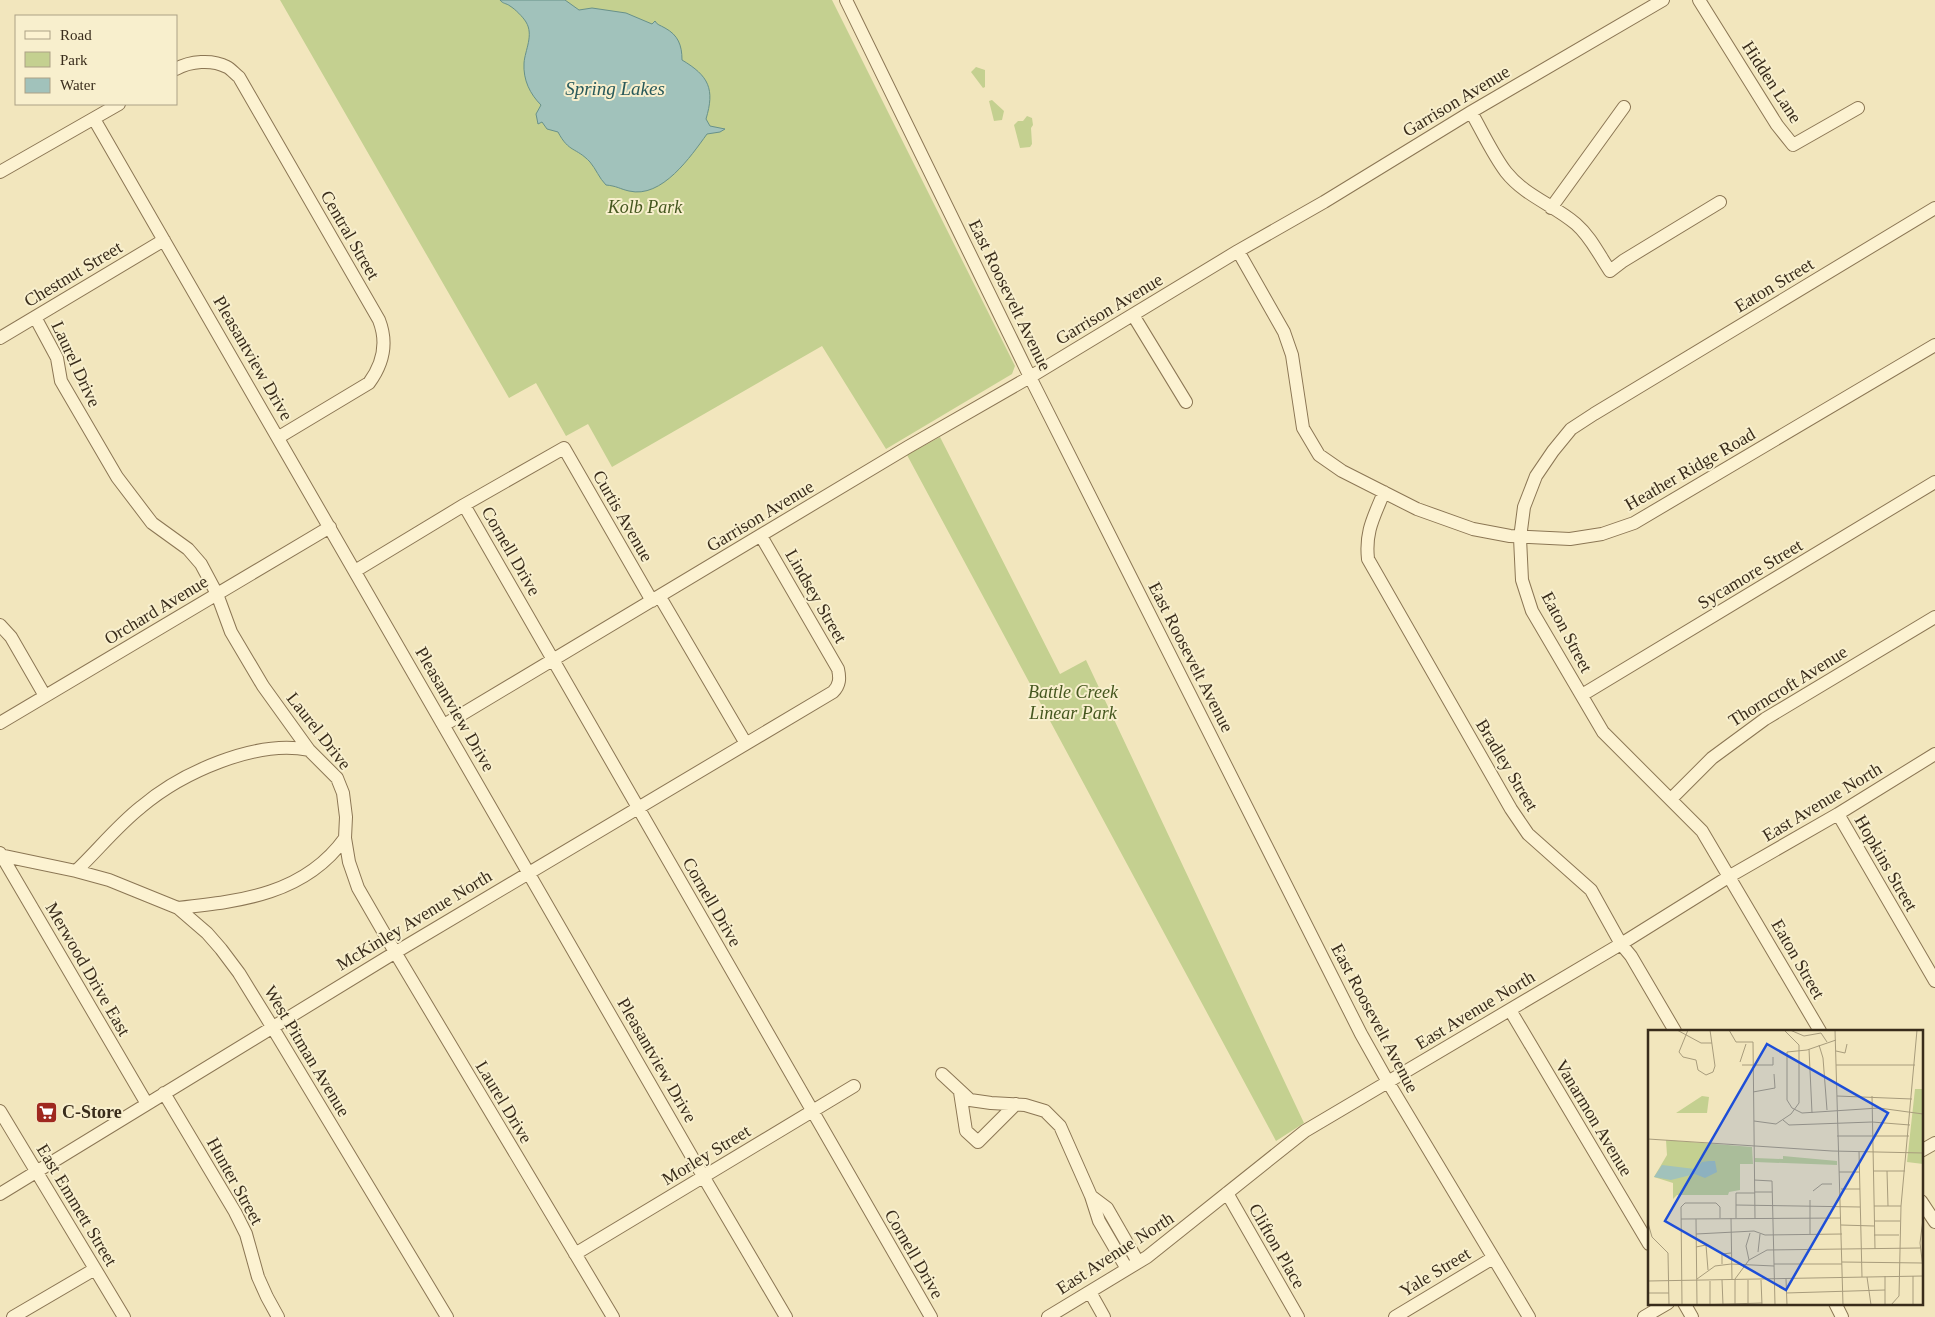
<svg xmlns="http://www.w3.org/2000/svg" width="1935" height="1317" viewBox="0 0 1935 1317" font-family="Georgia,serif">
  <rect width="100%" height="100%" fill="#f2e6bd"/>
  <!-- green -->
  <path fill="#c4d090" d="M 280,0 L 832,0 L 1015,366 L 1012,374 L 886,449 L 822,346 L 612,467 L 588,424 L 566,436 L 536,383 L 509,398 Z
    M 976,67 L 985,70 L 985,87 L 983,88 L 971,72 Z
    M 992,100 L 1004,111 L 1002,120 L 994,121 L 989,101 Z
    M 1027,116 L 1032,118 L 1033,125 L 1031,128 L 1032,144 L 1030,147 L 1020,148 L 1014,125 L 1018,121 L 1023,121 Z
    M 940,437 L 1060,674 L 1086,660 L 1304,1123 L 1276,1141 L 907,455 Z"/>
  <!-- water -->
  <path fill="#a1c2bb" stroke="#68918a" d="M 500,0 L 565,0 L 579,10 L 592,8 L 626,13 L 652,24 L 655,21 C 657,25 660,25 665,28 C 678,35 682,45 682,60 C 709,76 715,89 706,119 L 710,126 L 725,129 L 720,132 L 707,134 C 691,156 662,199 629,191 C 620,189 617,186 606,185 C 599,178 596,169 590,162 C 576,147 569,153 558,132 L 547,129 L 542,122 L 538,124 L 536,114 L 541,105 C 530,94 523,80 524,63 C 525,50 534,35 526,22 C 523,17 515,9 510,6 C 506,3 503,4 500,0 Z"/>
  <g fill="none" stroke-linecap="round" stroke-linejoin="round">
    <defs>
      <path id="minor" d="M 846,0 L 1030,377 L 1361,1034 L 1388,1082 L 1529,1317
        M 1699,0 L 1777,125 L 1793,145 L 1858,108
        M 176,69 C 190,61 212,59 227,67 C 231,69 235,74 239,77 L 379,320 C 388,343 383,364 369,383 L 279,437
        M 1471,112 C 1482,131 1493,155 1506,172 C 1525,196 1554,205 1576,224 C 1591,237 1599,255 1610,271 L 1623,261 L 1720,202
        M 94,119 L 703,1176 L 786,1317
        M 0,172 L 119,104
        M 1551,208 L 1624,107
        M 1238,251 L 1284,332 L 1292,355 L 1303,428 L 1319,455 L 1342,471 L 1417,509 L 1473,529 L 1510,536 L 1570,539 L 1602,534 L 1634,523 L 1935,345
        M 1133,315 L 1186,402
        M 35,317 L 57,358 L 61,381 L 117,477 L 152,523 L 188,549 L 201,564 L 217,594 L 231,632 L 263,686 L 309,750 L 337,778 L 343,793 L 346,817 L 345,838 L 349,862 L 358,888 L 395,952 L 613,1317
        M 0,338 L 164,240
        M 1384,492 C 1374,517 1365,531 1368,559 L 1511,809 L 1528,834 L 1591,890 L 1621,944 L 1631,956 L 1675,1031
        M 464,505 L 931,1317
        M 355,571 L 464,505 L 564,448 L 652,601
        M 660,597 L 745,742
        M 0,625 L 11,637 L 45,696
        M 1582,695 L 1935,482
        M 0,723 L 330,527
        M 444,725 L 908,447 L 1030,377 L 1238,251 L 1324,202 L 1471,112 L 1663,0
        M 1671,799 L 1712,758 L 1765,719 L 1935,617
        M 1838,814 L 1935,981
        M 0,853 L 147,1104
        M 0,855 L 76,871 C 98,850 117,826 141,807 C 181,773 256,739 309,750
        M 76,871 L 109,880 L 178,908 L 207,933 L 221,949 L 239,973 L 268,1020 L 447,1317
        M 178,908 C 242,901 305,894 345,838
        M 1510,1010 L 1649,1244
        M 1820,1031 L 1702,831 L 1603,732 L 1532,611 L 1522,580 L 1520,538 L 1524,507 L 1536,476 L 1553,451 L 1571,429 L 1594,414 L 1935,208
        M 942,1074 L 970,1100 L 991,1103 L 1025,1105 L 1045,1111 L 1060,1126 L 1091,1196
        M 960,1092 L 966,1131 L 978,1142 L 1016,1104
        M 164,1093 L 235,1212 L 246,1234 L 258,1277 L 267,1297 L 278,1317
        M 0,1111 L 124,1317
        M 1921,1151 L 1935,1143
        M 1227,1193 L 1298,1317
        M 0,1194 L 386,958 L 833,692 C 840,685 840,678 838,669 L 761,536
        M 1921,1201 L 1935,1222
        M 575,1254 L 854,1086
        M 1127,1269 L 1099,1221 L 1091,1196 L 1107,1208 L 1138,1262
        M 1090,1292 L 1104,1317
        M 1684,1303 L 1692,1317
        M 1835,1303 L 1842,1317
        M 13,1317 L 95,1269
        M 1048,1317 L 1147,1257 L 1305,1131 L 1621,944 L 1730,876 L 1838,814 L 1935,754
        M 1395,1317 L 1493,1258
        M 1644,1317 L 1668,1303"/>
    </defs>
    <!-- minor casing -->
    <use href="#minor" stroke="#8b7654" stroke-width="14"/>
    <!-- minor -->
    <use href="#minor" stroke="#fcf2d1" stroke-width="12"/>
  </g>
  <!-- icons -->
  <defs>
    <symbol id="supermarket-square" viewBox="-11 -11 22 22"><rect x="-9" y="-9" width="18" height="18" rx="4" fill="#9f281f" stroke="#f8efcd"/><path d="M-6-5.5h2.5l.6 2H6L4.5 2H-2.5L-4.4-4H-6ZM-1.5 3.2a1.3 1.3 0 1 0 .1 0ZM3 3.2a1.3 1.3 0 1 0 .1 0Z" fill="#fff"/></symbol>
  </defs>
  <g fill-rule="evenodd">
    <use href="#supermarket-square" x="34" y="1100" width="25" height="25"/>
  </g>
  <g text-anchor="middle" dominant-baseline="central" stroke-width="4" stroke-linejoin="round" paint-order="stroke">
    <!-- street labels -->
    <g font-size="18" fill="#392c1b" stroke="#f8efcd">
      <text transform="translate(1772 82) rotate(57)">Hidden Lane</text>
      <text transform="translate(1456 101) rotate(-31)">Garrison Avenue</text>
      <text transform="translate(350 235) rotate(60)">Central Street</text>
      <text transform="translate(73 274) rotate(-31)">Chestnut Street</text>
      <text transform="translate(1774 285) rotate(-31)">Eaton Street</text>
      <text transform="translate(1010 295) rotate(64)">East Roosevelt Avenue</text>
      <text transform="translate(1109 309) rotate(-31)">Garrison Avenue</text>
      <text transform="translate(253 358) rotate(60)">Pleasantview Drive</text>
      <text transform="translate(76 364) rotate(65)">Laurel Drive</text>
      <text transform="translate(1690 469) rotate(-30)">Heather Ridge Road</text>
      <text transform="translate(623 516) rotate(60)">Curtis Avenue</text>
      <text transform="translate(760 516) rotate(-31)">Garrison Avenue</text>
      <text transform="translate(511 551) rotate(60)">Cornell Drive</text>
      <text transform="translate(1750 574) rotate(-31)">Sycamore Street</text>
      <text transform="translate(816 596) rotate(60)">Lindsey Street</text>
      <text transform="translate(156 610) rotate(-31)">Orchard Avenue</text>
      <text transform="translate(1567 632) rotate(62)">Eaton Street</text>
      <text transform="translate(1191 657) rotate(63)">East Roosevelt Avenue</text>
      <text transform="translate(1788 686) rotate(-32)">Thorncroft Avenue</text>
      <text transform="translate(455 709) rotate(60)">Pleasantview Drive</text>
      <text transform="translate(319 731) rotate(52)">Laurel Drive</text>
      <text transform="translate(1507 765) rotate(59)">Bradley Street</text>
      <text transform="translate(1822 802) rotate(-31)">East Avenue North</text>
      <text transform="translate(1886 863) rotate(60)">Hopkins Street</text>
      <text transform="translate(712 902) rotate(60)">Cornell Drive</text>
      <text transform="translate(414 920) rotate(-31)">McKinley Avenue North</text>
      <text transform="translate(1798 959) rotate(60)">Eaton Street</text>
      <text transform="translate(88 969) rotate(60)">Merwood Drive East</text>
      <text transform="translate(1475 1010) rotate(-31)">East Avenue North</text>
      <text transform="translate(1375 1018) rotate(62)">East Roosevelt Avenue</text>
      <text transform="translate(307 1051) rotate(59)">West Pitman Avenue</text>
      <text transform="translate(657 1060) rotate(60)">Pleasantview Drive</text>
      <text transform="translate(504 1102) rotate(59)">Laurel Drive</text>
      <text transform="translate(1594 1118) rotate(59)">Vanarmon Avenue</text>
      <text transform="translate(706 1155) rotate(-31)">Morley Street</text>
      <text transform="translate(235 1181) rotate(61)">Hunter Street</text>
      <text transform="translate(77 1205) rotate(59)">East Emmett Street</text>
      <text transform="translate(1277 1246) rotate(60)">Clifton Place</text>
      <text transform="translate(1115 1253) rotate(-33)">East Avenue North</text>
      <text transform="translate(914 1254) rotate(60)">Cornell Drive</text>
      <text transform="translate(1435 1272) rotate(-31)">Yale Street</text>
    </g>
    <!-- park labels -->
    <g font-size="18" font-style="italic" fill="#45571f" stroke="#f8efcd">
      <text x="645" y="207">Kolb Park</text>
      <text x="1073" y="692">Battle Creek<tspan x="1073" dy="21">Linear Park</tspan></text>
    </g>
    <!-- poi labels -->
    <g font-size="18" font-weight="bold" fill="#392c1b" stroke="#f8efcd" text-anchor="start">
      <text x="62" y="1112">C-Store</text>
    </g>
    <!-- water labels -->
    <g font-size="19" font-style="italic" fill="#28595a" stroke="#f8efcd">
      <text x="615" y="88">Spring Lakes</text>
    </g>
  </g>
  <!-- overview -->
  <g transform="translate(1648 1030)">
    <rect width="275" height="275" fill="#f2e6bd"/>
    <path d="M 267,59 L 275,59 L 275,134 L 259,132 ZM 54,66 L 61,67 L 59,83 L 28,83 ZM 18,110 L 104,117 L 105,134 L 92,134 L 92,160 L 81,162 L 80,165 L 29,165 L 25,169 L 25,153 L 6,147 L 19,125 ZM 135,126 L 189,131 L 189,135 L 107,132 L 107,128 L 135,129 Z" fill="#c4d090"/>
    <path d="M 61,131 L 67,131 L 69,142 L 57,148 L 47,144 L 23,150 L 6,147 L 14,135 L 47,139 L 54,132 Z" fill="#a1c2bb"/>
    <path fill="none" stroke="#a89c7c" stroke-width="1" d="M 29,0 L 53,13 L 64,13M 40,0 L 31,22 L 35,27 L 48,30 L 50,40 L 58,45 L 65,42 L 67,36 L 62,0M 81,0 L 88,12 L 105,12 L 107,189M 142,0 L 156,6 L 173,3 L 179,12M 187,0 L 195,275M 188,10 L 159,20 L 139,22 L 139,70 L 144,78 L 154,83 L 231,78 L 275,84M 171,15 L 175,28 L 179,80M 161,19 L 164,83M 188,21 L 197,23 L 199,14M 92,32 L 98,14M 94,35 L 125,35 L 125,27M 188,35 L 267,35M 105,62 L 127,58 L 126,44M 189,66 L 264,69M 224,66 L 227,219M 135,90 L 141,95 L 224,92 L 262,95M 106,91 L 128,94 L 143,84 L 151,73 L 151,15 L 136,0M 189,106 L 261,106M 0,109 L 184,121 L 275,123M 211,121 L 214,247M 225,141 L 257,141M 239,141 L 240,176M 191,142 L 211,142M 106,150 L 124,151 L 127,275M 193,159 L 212,159M 165,161 L 174,154 L 184,154M 107,162 L 124,162M 162,170 L 162,204M 88,175 L 212,177M 226,176 L 253,176M 83,188 L 84,250M 88,188 L 88,163 L 107,163M 33,189 L 193,188M 48,189 L 49,275M 275,189 L 272,213 L 275,238M 226,191 L 252,191M 0,193 L 4,207 L 20,223 L 21,275M 193,195 L 226,196M 48,204 L 106,201 L 117,205 L 194,204M 226,205 L 251,205M 48,217 L 58,215 L 60,240M 110,222 L 112,204M 101,230 L 119,220 L 272,218M 194,232 L 274,233M 74,234 L 74,224 L 83,223M 83,234 L 126,236M 126,234 L 194,234M 265,246 L 265,275M 219,247 L 223,275M 49,249 L 67,236 L 83,234M 138,249 L 139,275M 74,250 L 75,275M 100,250 L 100,275M 113,250 L 114,275M 0,251 L 275,246M 62,251 L 62,275M 0,263 L 21,263M 138,263 L 237,260M 34,275 L 33,177 L 37,173 L 68,173 L 72,177 L 72,188M 49,275 L 114,273M 87,275 L 87,249 L 101,230 L 98,216 L 102,203M 237,275 L 237,246M 243,275 L 251,266 L 253,176 L 269,0"/>
    <path fill="#1d4ed8" fill-opacity="0.15" stroke="#1d4ed8" stroke-width="2.5" d="M 119,14 L 240,83 L 138,260 L 17,191 Z"/>
    <rect width="275" height="275" fill="none" stroke="#392c1b" stroke-width="2.5"/>
  </g>
  <!-- legend -->
  <rect x="15" y="15" width="162" height="90" fill="#f8efcd" stroke="#aca186"/>
  <rect x="25" y="31" width="25" height="8" fill="#fcf2d1" stroke="#aca186"/>
  <text x="60" y="40" font-size="15" fill="#392c1b">Road</text>
  <rect x="25" y="52" width="25" height="15" fill="#c4d090" stroke="#aca186"/>
  <text x="60" y="65" font-size="15" fill="#392c1b">Park</text>
  <rect x="25" y="78" width="25" height="15" fill="#a1c2bb" stroke="#aca186"/>
  <text x="60" y="90" font-size="15" fill="#392c1b">Water</text>
</svg>
